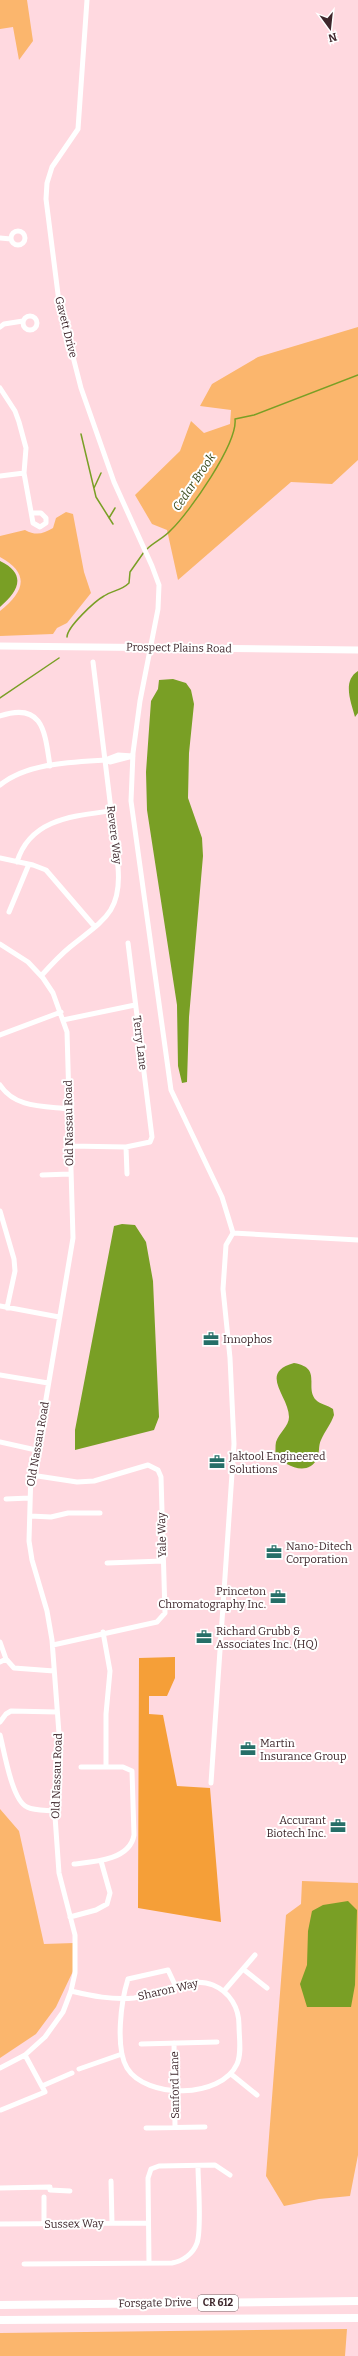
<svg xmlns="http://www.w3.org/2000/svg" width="358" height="2356" viewBox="0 0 358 2356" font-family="Bitter,serif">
  <rect width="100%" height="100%" fill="#ffd9e0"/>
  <!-- green -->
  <path fill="#fbb66d" d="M 0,0 L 27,0 L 33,41 L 19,60 L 13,27 L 0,29 Z
    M 358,327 L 358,460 L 332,484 L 291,482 L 178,580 L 167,530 L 152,524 L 135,495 L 180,451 L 191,421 L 204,433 L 230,424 L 231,410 L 200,406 L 212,384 L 258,357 Z
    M 66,512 L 73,514 L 84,572 L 91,593 L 67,623 L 57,628 L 53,634 L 0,636 L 0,611 C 24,592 31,574 0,557 L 0,536 L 25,530 C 36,536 43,534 53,528 L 56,518 Z
    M 0,1809 L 19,1831 L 44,1944 L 74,1943 L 74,1969 L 56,2007 L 36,2034 L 0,2058 Z
    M 302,1881 L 358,1883 L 358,2155 L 350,2196 L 319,2199 L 284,2206 L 266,2176 L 286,1915 L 301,1904 Z
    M 347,2329 L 345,2356 L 0,2356 L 0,2333 Z"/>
  <!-- forest -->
  <path fill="#f59f38" d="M 175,1657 L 175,1678 L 167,1696 L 149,1696 L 149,1714 L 163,1715 L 177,1786 L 210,1788 L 221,1922 L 138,1908 L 139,1658 Z"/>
  <!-- water -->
  <path fill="#799f25" d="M 0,561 C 27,574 19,591 0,607 Z
    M 358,671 L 358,713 L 355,717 C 351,702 342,681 358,671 Z
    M 173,679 L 186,683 L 191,690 L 194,704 L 189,753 L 188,798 L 202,838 L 203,856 L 189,1017 L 187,1082 L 182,1083 L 178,1066 L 177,1005 L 147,810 L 146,772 L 151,701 L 158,689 L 159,680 Z
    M 122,1224 L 135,1225 L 146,1242 L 153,1281 L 159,1417 L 154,1430 L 75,1450 L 75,1430 L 114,1226 Z
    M 294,1363 C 323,1368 304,1387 316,1400 C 319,1404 328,1405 333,1409 L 334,1415 C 331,1424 325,1431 321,1440 C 318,1446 320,1453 317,1459 C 308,1477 284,1466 275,1454 C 276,1451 275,1446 276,1442 C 279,1433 289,1426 289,1417 C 289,1396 258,1373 294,1363 Z
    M 348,1901 L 357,1910 L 355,1985 L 351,2007 L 307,2007 L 300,1984 L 307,1965 L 308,1931 L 312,1911 L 323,1905 Z"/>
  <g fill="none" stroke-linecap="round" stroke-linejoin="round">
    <!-- stream -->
    <path stroke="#799f25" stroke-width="1.5" d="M 81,434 L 96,497 L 113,524
      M 94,488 L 101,473
      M 109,518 L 115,508
      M 147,549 C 154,542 164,538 171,530 C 189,513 238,443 235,419 L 254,415 L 358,375
      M 67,637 C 67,627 95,601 104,596 C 113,590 121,591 129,583 L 130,572 L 144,552
      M 0,698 L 59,658"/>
    <!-- minor -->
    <path stroke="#fff" stroke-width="5" d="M 87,0 L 78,129 L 52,167 L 47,183 L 46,199 L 59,302 L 81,388 L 114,482 L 152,566 L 159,585 L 158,609 L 140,701 L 133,753 L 131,801 L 171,1090 L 222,1197 L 233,1233 L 358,1240
      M11 238a7 7 0 1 1 14 0a7 7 0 1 1-14 0Z
      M 0,238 L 11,239
      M23 323a7 7 0 1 1 14 0a7 7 0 1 1-14 0Z
      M 0,327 L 4,324 L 23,321
      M 0,388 L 15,411 L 19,422 L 26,448 L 24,473 L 33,523 L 40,527 L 46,523 L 46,518 L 41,513 L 32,513
      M 0,476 L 24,473
      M 0,716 C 44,701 45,734 50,766
      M 118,755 L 133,756 L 110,762 L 105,760 Z
      M 0,785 C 27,763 72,762 105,760
      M 0,858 L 33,865 L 46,870 L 95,927
      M 17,862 C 30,819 73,816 110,811
      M 9,912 L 29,864
      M 0,944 L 28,962 L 43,978 L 53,993 L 67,1032 L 73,1238 L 44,1411 L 31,1471 L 29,1541 L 32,1560 L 47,1611 L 52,1640 L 60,1747 L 54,1802 L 59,1873 L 75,1935 L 75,1973 L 71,1991 L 63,2012 L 45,2037 L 25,2055 L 0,2068
      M 41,976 C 50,966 59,956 70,947 C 102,921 122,913 118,867 L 93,662
      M 63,1020 L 135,1005
      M 0,1035 L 61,1012
      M 0,1085 C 15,1108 43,1106 69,1109
      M 70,1146 L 126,1147 L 150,1142 L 152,1137 L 128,943
      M 126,1147 L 127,1174
      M 42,1175 L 70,1174
      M 0,1211 L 14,1259 L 15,1271 L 7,1308
      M 0,1306 L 59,1317
      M 0,1375 L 48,1383
      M 0,1442 L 36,1450
      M 31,1475 L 77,1482 L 94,1481 L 148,1465 L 158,1470 L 161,1477 L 165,1613 L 157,1622 L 53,1645
      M 6,1499 L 30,1498
      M 30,1516 L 51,1517 L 68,1513 L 100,1513
      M 107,1563 L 163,1561
      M 103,1632 L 110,1671 L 106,1714 L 106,1767
      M 0,1642 L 6,1659 L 14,1668 L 54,1671
      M 0,1662 L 6,1659
      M 0,1722 L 6,1714 L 11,1711 L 57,1712
      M 0,1735 C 4,1750 12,1801 27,1807 C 35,1811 46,1810 55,1811
      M 211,1783 L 234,1444 L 230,1358 L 223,1289 L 226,1245 L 233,1233
      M 74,1864 C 94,1862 130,1860 134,1835 L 132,1771 L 123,1767 L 81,1767
      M 70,1917 L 96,1910 L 107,1904 L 110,1893 L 101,1861
      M 243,1969 L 267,1988
      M 71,1991 C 92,1996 112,2000 134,1998 C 158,1995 189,1975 213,1985 C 230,1992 239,2008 239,2025 C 239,2038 242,2053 237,2064 C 221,2099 146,2099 127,2068 C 115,2048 121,2001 128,1979 L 168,1970 L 176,1987
      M 224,1991 L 255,1955
      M 174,2043 L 175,2127
      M 141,2044 L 217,2042
      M 79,2069 L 122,2054
      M 231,2074 L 257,2095
      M 42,2086 L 72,2073
      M 1,2110 L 45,2092 L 25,2055
      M 146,2128 L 205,2127
      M 111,2181 L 112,2223
      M 0,2188 L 50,2187 L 50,2190 L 70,2191
      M 0,2224 L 148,2223
      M 44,2224 L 44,2197
      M 149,2263 L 148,2178 L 151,2169 L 159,2166 L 215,2165 L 230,2175
      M 24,2264 L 172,2263 C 183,2261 193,2254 197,2243 C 202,2229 198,2183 198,2166"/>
    <!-- tertiary -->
    <path stroke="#fff" stroke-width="7" d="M 0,646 L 358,650"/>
    <!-- primary -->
    <path stroke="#fff" stroke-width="8" d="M 0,2305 L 358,2301
      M 0,2320 L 358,2318"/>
  </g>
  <!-- icons -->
  <defs>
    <symbol id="office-bare" viewBox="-9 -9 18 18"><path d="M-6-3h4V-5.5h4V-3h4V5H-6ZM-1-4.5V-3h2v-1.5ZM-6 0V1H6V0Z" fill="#266f68" stroke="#fff" stroke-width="2.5" paint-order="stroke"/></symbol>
  </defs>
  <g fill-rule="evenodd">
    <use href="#office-bare" x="200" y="1328" width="22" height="22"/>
    <use href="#office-bare" x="206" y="1451" width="22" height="22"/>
    <use href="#office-bare" x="263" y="1541" width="22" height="22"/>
    <use href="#office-bare" x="267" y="1586" width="22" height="22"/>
    <use href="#office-bare" x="193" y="1626" width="22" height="22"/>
    <use href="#office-bare" x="237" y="1738" width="22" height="22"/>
    <use href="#office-bare" x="327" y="1815" width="22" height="22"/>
  </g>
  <g text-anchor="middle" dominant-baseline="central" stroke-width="4" stroke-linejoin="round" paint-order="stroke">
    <!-- shield labels -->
    <rect fill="#fff" stroke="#78686b" stroke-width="1" x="198" y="2295" width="40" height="16" rx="3"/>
    <g font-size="10" font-weight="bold" fill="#3e272c">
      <text x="218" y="2303">CR 612</text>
    </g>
    <!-- street labels -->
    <g font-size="11" fill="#3e272c" stroke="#fff">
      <text transform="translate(66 327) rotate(76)">Gavett Drive</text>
      <text transform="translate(179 648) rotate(1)">Prospect Plains Road</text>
      <text transform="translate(114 835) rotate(83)">Revere Way</text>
      <text transform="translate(140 1043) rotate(83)">Terry Lane</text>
      <text transform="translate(69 1123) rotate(-91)">Old Nassau Road</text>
      <text transform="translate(38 1444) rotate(-80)">Old Nassau Road</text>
      <text transform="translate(162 1535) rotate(-91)">Yale Way</text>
      <text transform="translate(57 1776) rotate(-88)">Old Nassau Road</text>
      <text transform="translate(168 1990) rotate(-13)">Sharon Way</text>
      <text transform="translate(175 2085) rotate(-91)">Sanford Lane</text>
      <text transform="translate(74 2224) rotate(-1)">Sussex Way</text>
      <text transform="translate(155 2303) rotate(-1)">Forsgate Drive</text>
    </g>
    <!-- poi labels -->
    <g font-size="11" fill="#3e272c" stroke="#fff" text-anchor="start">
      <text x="223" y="1339">Innophos</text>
      <text x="229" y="1456">Jaktool Engineered<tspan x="229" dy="13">Solutions</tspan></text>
      <text x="286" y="1546">Nano-Ditech<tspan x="286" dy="13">Corporation</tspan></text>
      <text x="266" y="1591" text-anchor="end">Princeton<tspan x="266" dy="13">Chromatography Inc.</tspan></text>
      <text x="216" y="1631">Richard Grubb &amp;<tspan x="216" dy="13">Associates Inc. (HQ)</tspan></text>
      <text x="260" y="1743">Martin<tspan x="260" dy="13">Insurance Group</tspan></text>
      <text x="326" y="1820" text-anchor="end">Accurant<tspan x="326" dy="13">Biotech Inc.</tspan></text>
    </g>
    <!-- water labels -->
    <g font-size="12" font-style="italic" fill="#38481a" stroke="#fff">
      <text transform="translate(194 482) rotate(-56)">Cedar Brook</text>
    </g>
  </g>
  <!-- north arrow -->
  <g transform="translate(330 28) rotate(165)" stroke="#ffffff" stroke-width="3" paint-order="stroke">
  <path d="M0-3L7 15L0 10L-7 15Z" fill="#3e272c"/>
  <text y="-6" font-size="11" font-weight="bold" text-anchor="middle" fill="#3e272c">N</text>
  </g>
</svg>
